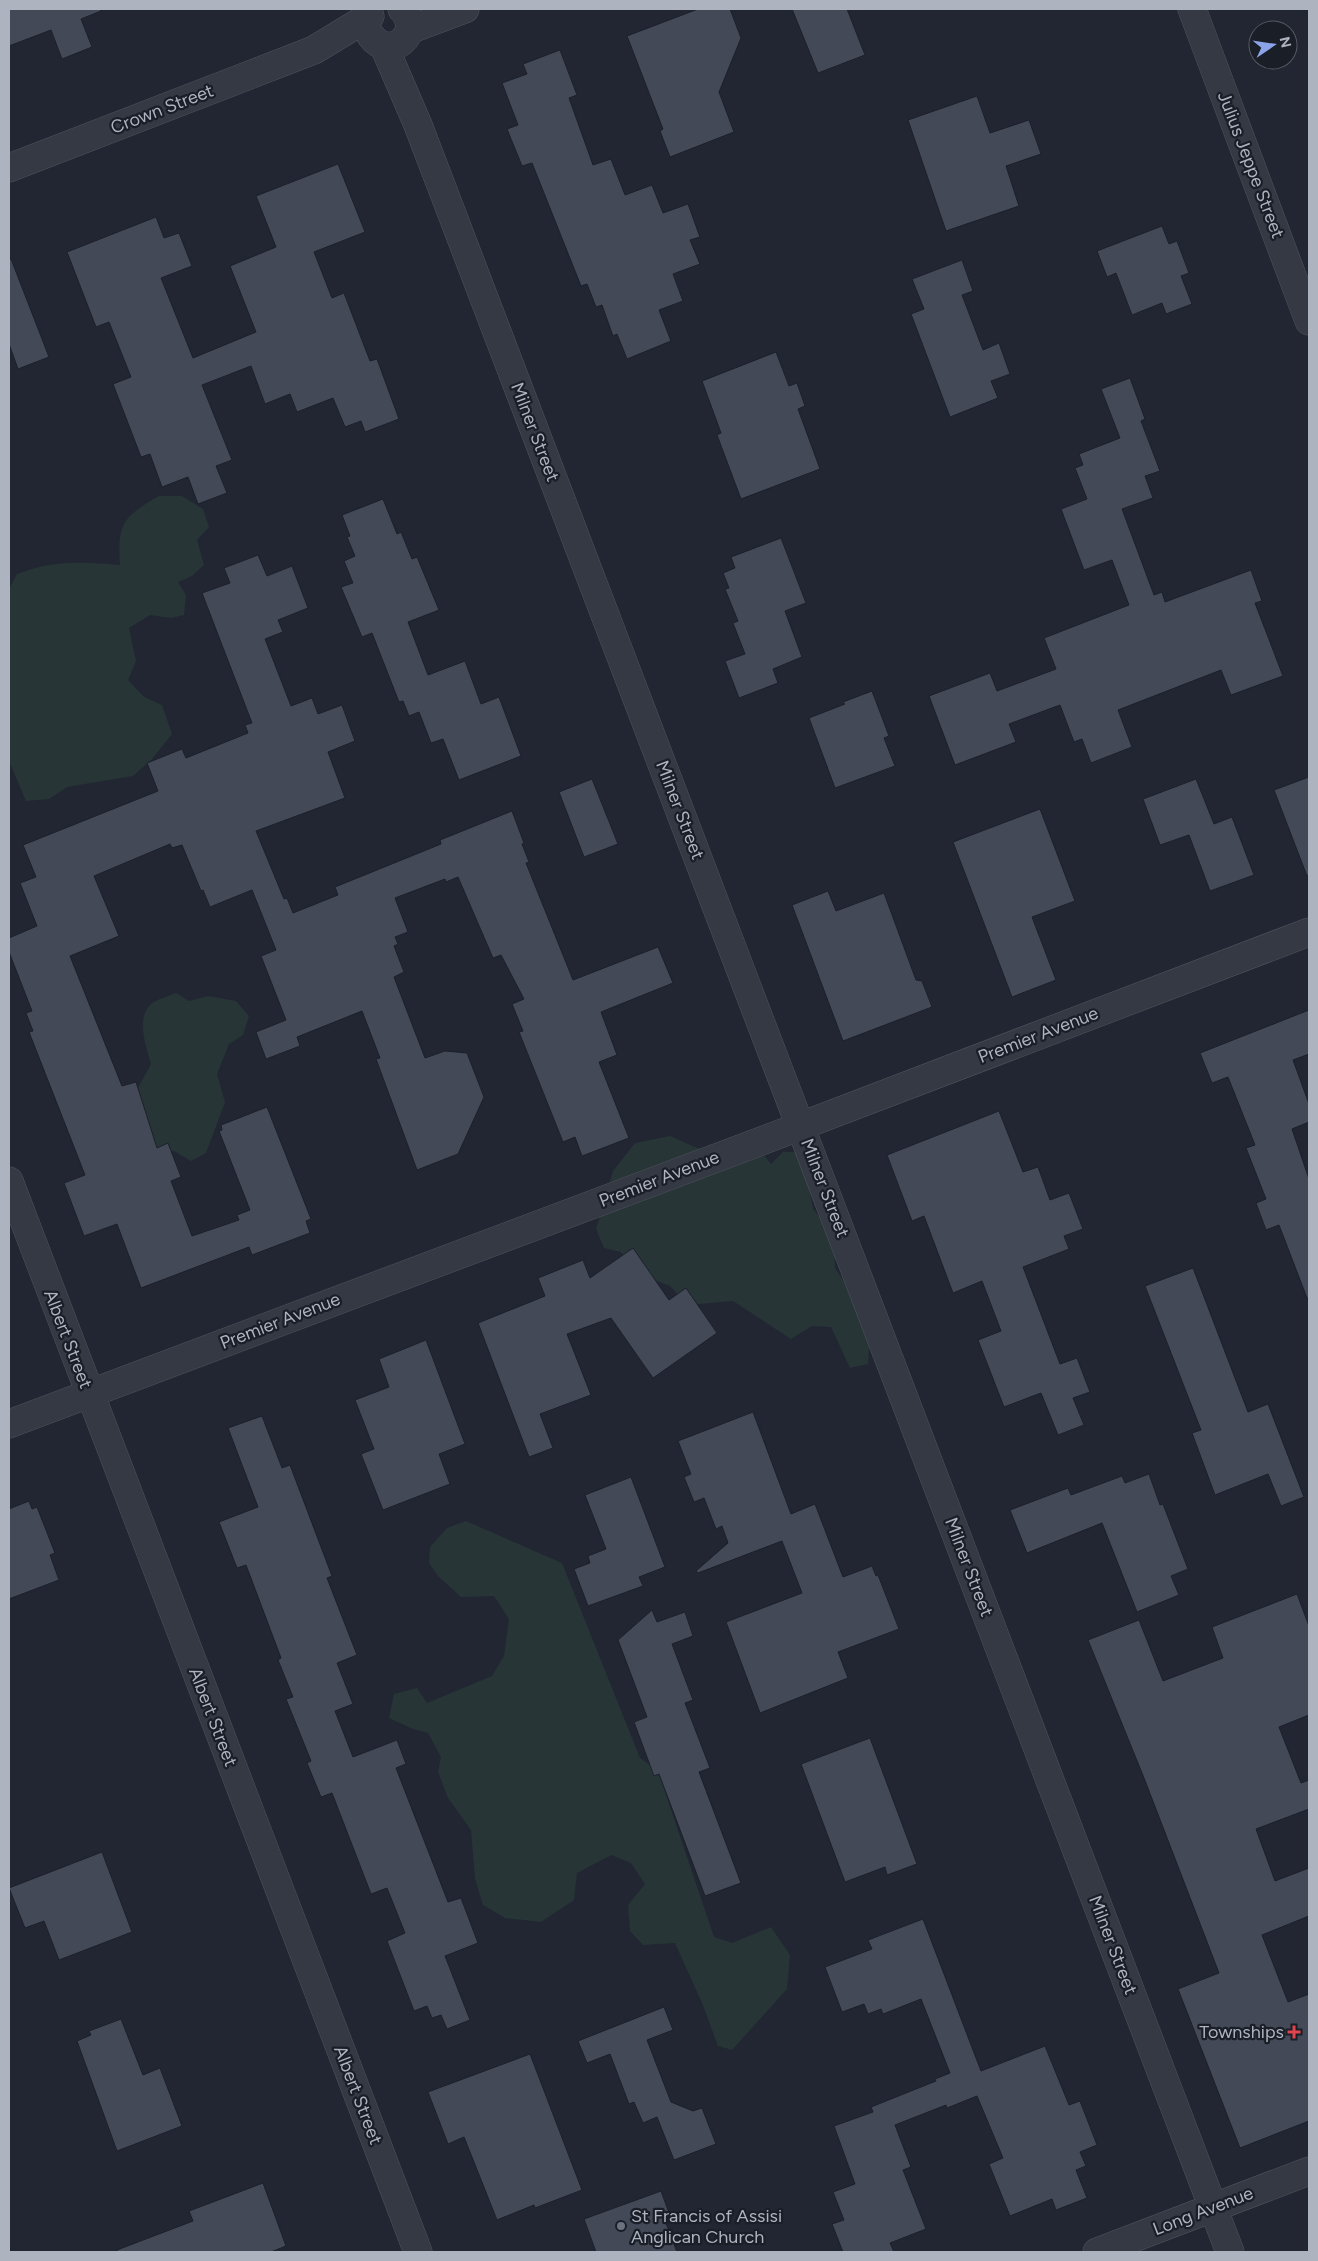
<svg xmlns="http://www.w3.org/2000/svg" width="1318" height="2261" viewBox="0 0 1318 2261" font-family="Figtree,sans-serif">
  <rect width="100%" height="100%" fill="#212632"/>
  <!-- green -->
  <path fill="#273537" d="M 159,496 L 182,496 L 203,509 L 209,527 L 197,540 L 204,565 L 192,576 L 178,582 L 186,595 L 184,615 L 171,618 L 150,615 L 129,628 L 136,661 L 128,680 L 144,697 L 162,705 L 172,734 L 152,759 L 133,776 L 67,787 L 49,799 L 26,801 L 9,761 L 9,589 L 17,574 C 55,560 81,562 120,565 C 117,523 124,516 159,496 Z
    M 176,993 L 189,1001 L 208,996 L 236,1001 L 249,1016 L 243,1035 L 229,1044 L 217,1074 L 225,1102 L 206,1153 L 191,1161 L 174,1151 L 137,1149 L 122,1118 L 151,1064 C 146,1046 134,1015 154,1002 C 161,998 169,996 176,993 Z
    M 670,1136 L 727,1161 L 757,1147 L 771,1164 L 783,1152 L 795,1152 L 806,1168 L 813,1209 L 834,1235 L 835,1268 L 863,1309 L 870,1338 L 868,1364 L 850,1368 L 831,1327 L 812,1326 L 791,1339 L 733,1301 L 688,1305 L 670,1286 L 639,1274 L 621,1252 L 604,1248 L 596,1229 L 613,1171 L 635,1143 Z
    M 466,1521 L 562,1563 L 640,1758 L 658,1771 L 714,1937 L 732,1943 L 771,1927 L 790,1955 L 787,1989 L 732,2050 L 718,2046 L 702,2003 L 675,1943 L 643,1945 L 630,1931 L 628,1905 L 645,1884 L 631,1863 L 611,1855 L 577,1873 L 574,1900 L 541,1922 L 505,1918 L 483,1905 L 475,1879 L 471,1830 L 448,1798 L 438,1772 L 441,1757 L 428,1733 L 413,1729 L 389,1718 L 394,1694 L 417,1688 L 427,1703 L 492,1676 L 504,1656 L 509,1619 L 494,1596 L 461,1597 L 438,1576 L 429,1563 L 430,1547 L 447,1528 Z"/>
  <!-- building -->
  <path fill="#434957" stroke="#1c202a" d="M 9,9 L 100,9 L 101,11 L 81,19 L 92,47 L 62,59 L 51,30 L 9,46 Z
    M 698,9 L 730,9 L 741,38 L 719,92 L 734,132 L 670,157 L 660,131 L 663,129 L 627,36 Z
    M 792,9 L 847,9 L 865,55 L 818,73 Z
    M 560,50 L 577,95 L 569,98 L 593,165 L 611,159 L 625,195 L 652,185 L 663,213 L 688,204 L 700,237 L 690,240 L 700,264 L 673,274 L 683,301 L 659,310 L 671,341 L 627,359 L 617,334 L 613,336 L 602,305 L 596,307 L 587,284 L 581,286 L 532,163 L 522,166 L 507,129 L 518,125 L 502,83 L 527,74 L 523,64 Z
    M 977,96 L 990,133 L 1029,120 L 1041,154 L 1006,166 L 1019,206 L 946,231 L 908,120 Z
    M 338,164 L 365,232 L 314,252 L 332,298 L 344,293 L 370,361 L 377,359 L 399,419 L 365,432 L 361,421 L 345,427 L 333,398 L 297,412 L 290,394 L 265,404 L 251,366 L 202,385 L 232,460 L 216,466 L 227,493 L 198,504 L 188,477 L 162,487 L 150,454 L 141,457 L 113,384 L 131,377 L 109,322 L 96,327 L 67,252 L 156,217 L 164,238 L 179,233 L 192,266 L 161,278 L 193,358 L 256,332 L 230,266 L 276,247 L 256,196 Z
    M 1162,226 L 1169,244 L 1177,241 L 1189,273 L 1181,276 L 1192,304 L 1166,314 L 1162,303 L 1132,315 L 1116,273 L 1107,277 L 1097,251 Z
    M 9,259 L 11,259 L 49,357 L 18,369 L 9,344 Z
    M 962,260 L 973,291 L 962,295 L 983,350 L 999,343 L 1010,374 L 991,381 L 998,398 L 950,417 L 911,314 L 924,309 L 912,279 Z
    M 776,352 L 789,386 L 797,383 L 805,406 L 798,409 L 820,469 L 741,499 L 717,435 L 721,433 L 702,381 Z
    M 1130,378 L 1145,419 L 1141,421 L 1160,471 L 1145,476 L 1153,498 L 1122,509 L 1154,595 L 1162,592 L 1165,602 L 1251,570 L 1262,601 L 1255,603 L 1283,676 L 1231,695 L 1221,670 L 1118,710 L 1132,747 L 1091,763 L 1082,739 L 1074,742 L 1060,705 L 1009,724 L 1016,742 L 955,765 L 929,696 L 990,673 L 997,691 L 1056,669 L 1044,638 L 1129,605 L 1112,560 L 1084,570 L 1061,509 L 1087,499 L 1075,468 L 1083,465 L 1079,454 L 1120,438 L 1101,389 Z
    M 383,499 L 397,534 L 401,532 L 412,559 L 417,557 L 439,610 L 408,622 L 428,675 L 465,661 L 481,704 L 499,697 L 521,756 L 459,780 L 443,739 L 431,743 L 419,712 L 409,716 L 403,701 L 399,702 L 372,633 L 362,637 L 341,587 L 353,583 L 344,561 L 355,556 L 347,537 L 350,536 L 342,515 Z
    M 781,538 L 806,603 L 785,611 L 802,657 L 773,669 L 778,683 L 739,698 L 725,661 L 745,654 L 733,623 L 738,621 L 725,589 L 729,588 L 723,573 L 735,568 L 731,557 Z
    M 258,555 L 267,576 L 292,566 L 308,608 L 278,620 L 283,632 L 265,639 L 291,706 L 312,698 L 318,714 L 342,705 L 355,741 L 328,752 L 345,798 L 256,831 L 284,899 L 287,898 L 293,913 L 338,895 L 335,887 L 441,844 L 440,840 L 512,811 L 524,843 L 522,844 L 529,862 L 526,863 L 573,980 L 658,947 L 673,983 L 601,1012 L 617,1055 L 599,1062 L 629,1138 L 582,1156 L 575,1137 L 563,1142 L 519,1032 L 523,1031 L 512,1004 L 524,999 L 501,955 L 493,958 L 458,877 L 446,882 L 445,879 L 395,898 L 408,932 L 395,937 L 398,944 L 394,946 L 404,972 L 394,977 L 425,1058 L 445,1051 L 467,1053 L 484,1097 L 458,1154 L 417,1170 L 376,1059 L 380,1058 L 362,1011 L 297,1037 L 300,1046 L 266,1059 L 256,1032 L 286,1020 L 261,956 L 276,950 L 252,890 L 210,907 L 203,890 L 201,891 L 182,845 L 172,848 L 170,844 L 94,876 L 119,936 L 70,956 L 122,1086 L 136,1082 L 157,1148 L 168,1143 L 181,1177 L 171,1181 L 192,1236 L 239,1220 L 237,1215 L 250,1210 L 219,1131 L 222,1130 L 221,1125 L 267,1107 L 311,1219 L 306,1221 L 310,1233 L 252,1255 L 249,1247 L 141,1288 L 117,1224 L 84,1236 L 64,1183 L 85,1175 L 29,1032 L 33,1031 L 26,1013 L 32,1011 L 9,952 L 9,938 L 37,926 L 20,883 L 36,877 L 23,845 L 158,791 L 147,763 L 182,749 L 186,758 L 248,733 L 245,725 L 252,723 L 202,593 L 230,583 L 224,568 Z
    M 872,691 L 889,736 L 884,738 L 895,766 L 835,788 L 809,718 L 845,704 L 843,702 Z
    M 1309,777 L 1309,875 L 1307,876 L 1274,790 Z
    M 592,779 L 618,844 L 584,857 L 559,792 Z
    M 1196,779 L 1214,824 L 1232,817 L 1254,875 L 1210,891 L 1189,835 L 1160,845 L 1143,799 Z
    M 1040,809 L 1075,901 L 1032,917 L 1056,980 L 1012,997 L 953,842 Z
    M 828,891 L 836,911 L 884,893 L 916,980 L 922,981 L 932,1007 L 843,1041 L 792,905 Z
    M 1309,1010 L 1309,1054 L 1293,1060 L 1309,1104 L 1309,1122 L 1292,1129 L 1309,1179 L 1309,1298 L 1307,1298 L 1279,1225 L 1266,1230 L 1256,1203 L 1266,1199 L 1246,1148 L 1255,1145 L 1228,1077 L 1212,1083 L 1200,1053 Z
    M 999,1111 L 1023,1172 L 1038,1167 L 1050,1200 L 1069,1193 L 1083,1229 L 1064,1236 L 1069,1249 L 1023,1267 L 1060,1364 L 1077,1358 L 1090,1392 L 1073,1398 L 1084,1425 L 1058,1435 L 1041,1393 L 1004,1407 L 978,1340 L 1001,1331 L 982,1281 L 953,1293 L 924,1216 L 912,1221 L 887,1155 Z
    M 633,1248 L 669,1300 L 686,1288 L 717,1333 L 653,1378 L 611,1318 L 567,1334 L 591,1395 L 540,1414 L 553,1448 L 529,1457 L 478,1323 L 545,1296 L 538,1278 L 583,1260 L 590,1278 Z
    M 1193,1268 L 1248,1412 L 1268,1404 L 1304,1497 L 1281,1506 L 1268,1474 L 1215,1495 L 1192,1433 L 1201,1430 L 1145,1286 Z
    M 426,1340 L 465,1444 L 439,1454 L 450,1484 L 383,1510 L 361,1454 L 374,1449 L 355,1400 L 389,1387 L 379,1359 Z
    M 753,1412 L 791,1514 L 815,1504 L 843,1577 L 872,1566 L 876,1576 L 878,1575 L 899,1629 L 838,1652 L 848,1678 L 760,1713 L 726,1622 L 802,1593 L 782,1541 L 698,1573 L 696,1571 L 728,1543 L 722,1526 L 716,1529 L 704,1498 L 694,1502 L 684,1477 L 691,1474 L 678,1441 Z
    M 262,1416 L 282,1468 L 290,1465 L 332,1576 L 327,1578 L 357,1655 L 337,1663 L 353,1704 L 335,1711 L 353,1757 L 397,1740 L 406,1764 L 396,1768 L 448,1902 L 461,1898 L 478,1943 L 445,1956 L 470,2020 L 447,2029 L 441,2015 L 432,2018 L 427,2006 L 414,2011 L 387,1941 L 405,1933 L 387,1888 L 371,1894 L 332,1793 L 321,1797 L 307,1763 L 311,1761 L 286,1699 L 293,1697 L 278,1660 L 281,1658 L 246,1565 L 237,1568 L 219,1522 L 258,1507 L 228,1428 Z
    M 1149,1474 L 1160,1505 L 1163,1504 L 1188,1569 L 1171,1576 L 1179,1595 L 1137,1612 L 1102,1523 L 1027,1553 L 1010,1510 L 1068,1488 L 1071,1495 L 1122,1476 L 1125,1483 Z
    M 631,1477 L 665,1567 L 639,1577 L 643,1586 L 588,1606 L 574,1569 L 590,1563 L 588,1556 L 606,1549 L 585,1495 Z
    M 29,1501 L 32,1509 L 37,1507 L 55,1553 L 50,1555 L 59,1580 L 9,1599 L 9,1509 Z
    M 1297,1594 L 1309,1626 L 1309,1715 L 1279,1727 L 1301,1783 L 1309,1780 L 1309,1809 L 1256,1829 L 1275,1881 L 1309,1868 L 1309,1916 L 1262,1935 L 1288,2002 L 1309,1994 L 1309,2121 L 1240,2148 L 1178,1989 L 1219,1973 L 1144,1778 L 1088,1640 L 1139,1620 L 1163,1681 L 1223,1658 L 1212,1627 Z
    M 652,1610 L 657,1622 L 685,1612 L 693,1636 L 672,1644 L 693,1700 L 685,1703 L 710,1768 L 699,1772 L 741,1883 L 705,1896 L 659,1774 L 654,1776 L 634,1722 L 647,1717 L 618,1640 Z
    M 870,1738 L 917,1864 L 887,1875 L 885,1867 L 845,1882 L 801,1764 Z
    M 102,1852 L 132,1932 L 59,1960 L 44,1921 L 25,1928 L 9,1888 Z
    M 923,1919 L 981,2071 L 1045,2046 L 1069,2105 L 1080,2101 L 1097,2145 L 1080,2152 L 1086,2166 L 1076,2170 L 1087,2198 L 1056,2210 L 1052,2199 L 1010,2216 L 989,2164 L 1003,2158 L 977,2096 L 947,2108 L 946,2105 L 895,2125 L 911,2167 L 903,2170 L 926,2229 L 890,2243 L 894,2252 L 843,2252 L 832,2224 L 844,2220 L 833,2192 L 855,2184 L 834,2126 L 873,2112 L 871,2107 L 936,2081 L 935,2079 L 950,2073 L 921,1999 L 883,2014 L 881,2009 L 868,2014 L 864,2004 L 842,2012 L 825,1967 L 872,1949 L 868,1940 Z
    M 664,2007 L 673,2030 L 647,2040 L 671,2102 L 693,2111 L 702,2108 L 716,2144 L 674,2160 L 657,2117 L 643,2123 L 634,2102 L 629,2104 L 610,2054 L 587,2063 L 578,2041 Z
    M 121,2019 L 143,2075 L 160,2068 L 182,2126 L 117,2151 L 77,2041 L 91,2035 L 89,2031 Z
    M 530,2054 L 582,2190 L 535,2208 L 534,2205 L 497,2220 L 464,2137 L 448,2144 L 428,2092 Z
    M 263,2183 L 286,2246 L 271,2252 L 118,2252 L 117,2250 L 193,2221 L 189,2211 Z
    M 661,2191 L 672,2221 L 666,2223 L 677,2252 L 596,2252 L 584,2219 Z"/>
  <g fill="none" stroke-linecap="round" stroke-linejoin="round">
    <defs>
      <path id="minor" d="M 1192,9 L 1309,321
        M 409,30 L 465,9
        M 371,36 C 390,62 425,33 402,9
        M 384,46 L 418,125 L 1230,2252
        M 9,168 L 314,50 L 370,16
        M 9,1181 L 418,2252
        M 9,1424 L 801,1126 L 1309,932
        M 1097,2252 L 1309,2171"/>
    </defs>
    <!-- minor casing -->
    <use href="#minor" stroke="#4f535e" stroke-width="29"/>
    <!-- minor -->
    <use href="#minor" stroke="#343943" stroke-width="28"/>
  </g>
  <!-- markers -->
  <path fill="#e0444e" stroke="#1a1e27" stroke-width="2" d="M1291.5 2024.5h5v5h5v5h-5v5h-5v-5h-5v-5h5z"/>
  <circle fill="#6b7280" stroke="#1a1e27" stroke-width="2" cx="621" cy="2226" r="5"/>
  <g text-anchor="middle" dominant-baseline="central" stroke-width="4.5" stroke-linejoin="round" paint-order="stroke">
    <!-- street labels -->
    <g font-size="18" fill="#aeb3c0" stroke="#1a1e27">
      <text transform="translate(162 109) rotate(-21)">Crown Street</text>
      <text transform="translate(1251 165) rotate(69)">Julius Jeppe Street</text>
      <text transform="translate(535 432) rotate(69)">Milner Street</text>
      <text transform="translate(680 810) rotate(69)">Milner Street</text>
      <text transform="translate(1038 1035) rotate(-21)">Premier Avenue</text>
      <text transform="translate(659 1179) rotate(-21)">Premier Avenue</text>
      <text transform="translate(825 1188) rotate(69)">Milner Street</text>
      <text transform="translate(280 1321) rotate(-21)">Premier Avenue</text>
      <text transform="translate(68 1339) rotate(69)">Albert Street</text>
      <text transform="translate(969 1567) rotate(69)">Milner Street</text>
      <text transform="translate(213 1717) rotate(69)">Albert Street</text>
      <text transform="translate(1113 1945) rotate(69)">Milner Street</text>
      <text transform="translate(358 2095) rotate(69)">Albert Street</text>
      <text transform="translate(1203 2211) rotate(-21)">Long Avenue</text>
    </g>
    <!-- poi labels -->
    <g font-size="18" fill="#aeb3c0" stroke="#1a1e27" text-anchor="end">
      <text x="1284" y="2032">Townships</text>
      <text x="631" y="2216" text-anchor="start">St Francis of Assisi<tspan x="631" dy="21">Anglican Church</tspan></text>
    </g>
  </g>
  <!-- border -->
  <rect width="1318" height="2261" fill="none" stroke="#aeb3c0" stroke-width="20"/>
  <!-- north arrow -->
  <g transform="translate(1273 45) rotate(77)"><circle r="24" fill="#1a1e27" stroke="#555a64"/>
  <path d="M0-4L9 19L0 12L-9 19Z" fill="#8ba3e8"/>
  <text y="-8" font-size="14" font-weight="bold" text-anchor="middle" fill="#aeb3c0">N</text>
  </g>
</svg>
